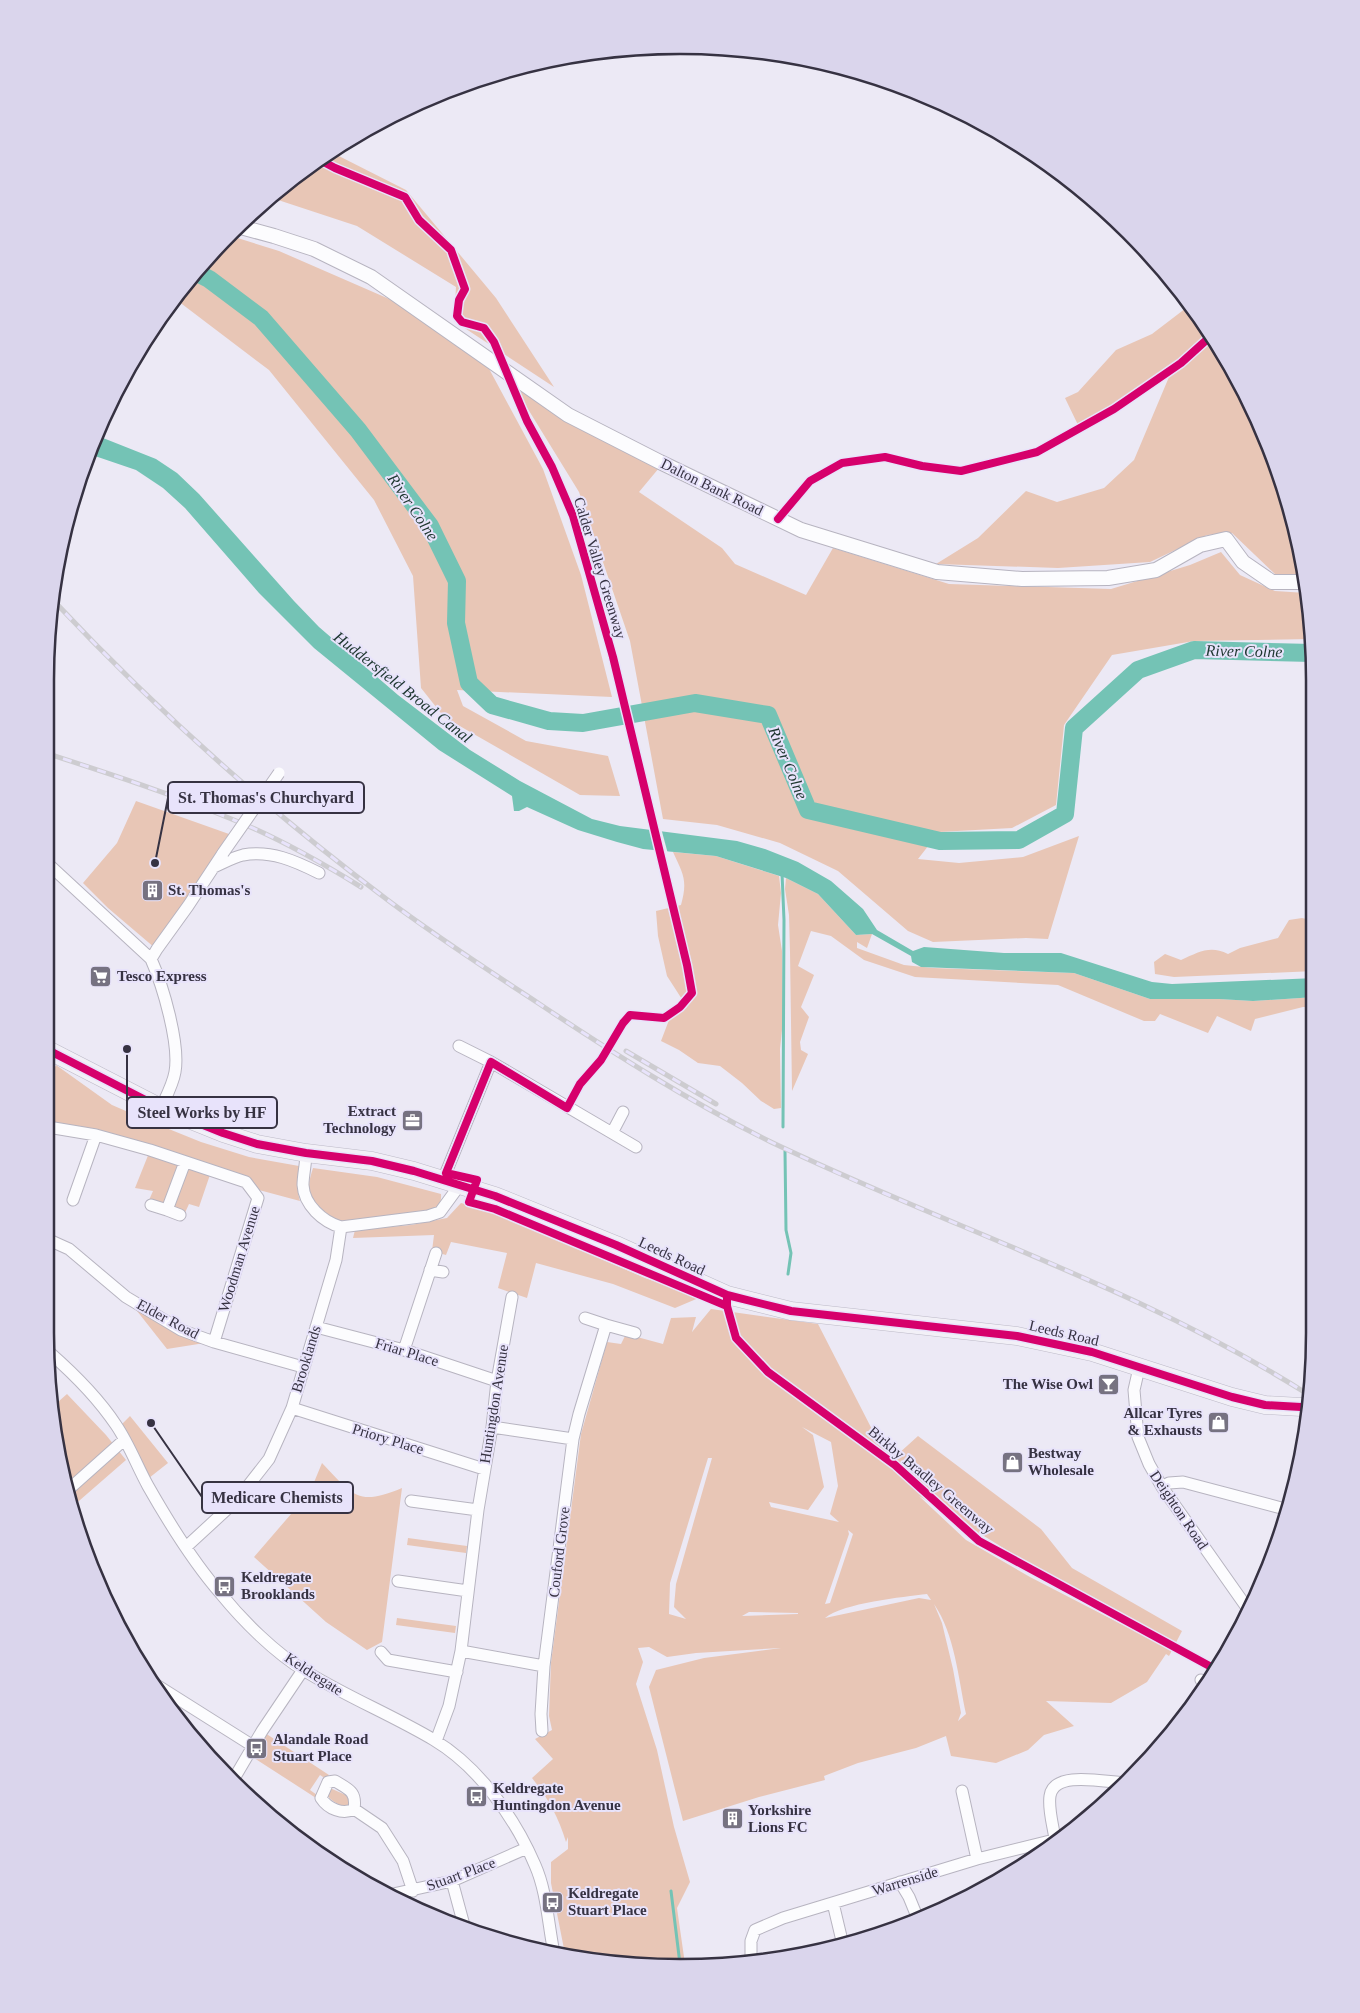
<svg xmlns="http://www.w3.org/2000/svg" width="1360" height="2013" viewBox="0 0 1360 2013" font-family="'Times New Roman',serif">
  <rect width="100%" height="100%" fill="#ece9f5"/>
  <!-- green -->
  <path fill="#e8c6b6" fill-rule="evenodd" d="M 329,151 L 406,190 L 496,298 L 554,387 L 454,321 L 456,287 L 357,226 L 272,198 Z
    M 228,235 L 279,251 L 403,305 L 487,365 L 543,469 L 581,575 L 612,697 L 457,690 L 463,706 L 526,741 L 608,756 L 620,796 L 580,795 L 444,717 L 421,688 L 413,576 L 374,500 L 269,370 L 174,298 Z
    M 1190,305 L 1208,327 L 1267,437 L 1303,556 L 1305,575 L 1275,574 L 1232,533 L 1207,535 L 1150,562 L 1058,568 L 936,564 L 978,538 L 1026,491 L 1057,502 L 1104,488 L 1134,460 L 1169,377 L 1147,385 L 1079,427 L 1065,398 L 1078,392 L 1116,350 L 1152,334 Z
    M 515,388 L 591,434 L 659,468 L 639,492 L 722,548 L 735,564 L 806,595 L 833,548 L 949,584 L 1111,589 L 1190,565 L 1221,552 L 1240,575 L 1275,591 L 1306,593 L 1311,639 L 1194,641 L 1112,655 L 1064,725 L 1056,805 L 1012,828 L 939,832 L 918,859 L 959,863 L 1023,857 L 1079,836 L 1048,939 L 1026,938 L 933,942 L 908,931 L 838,871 L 780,843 L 717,825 L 663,819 L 630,641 L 579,492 Z
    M 136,801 L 229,834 L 155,948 L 108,908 L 83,883 L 117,843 Z
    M 673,852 L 716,856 L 779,876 L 781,893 L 778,925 L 782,951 L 783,1020 L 780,1049 L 781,1108 L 774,1109 L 761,1101 L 742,1083 L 720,1066 L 698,1063 L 679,1050 L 661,1041 L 669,1020 L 687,1007 L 667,976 L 658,936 L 656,911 L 681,905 C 688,880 683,874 673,852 Z
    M 786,878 L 818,894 L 856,935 L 872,934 L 867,948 L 857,942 L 857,948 L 904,965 L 933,968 L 1074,973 L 1150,999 L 1219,999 L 1253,1001 L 1315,997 L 1315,1007 L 1303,1007 L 1255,1019 L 1251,1031 L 1217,1016 L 1208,1033 L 1160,1014 L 1155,1021 L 1144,1021 L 1058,985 L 915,977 L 864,960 L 831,936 L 811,931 L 798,966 L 814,975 L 801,1007 L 809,1017 L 800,1042 L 801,1050 L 808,1054 L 792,1091 L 790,952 L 789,915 L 785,889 Z
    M 1302,918 L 1315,921 L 1315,971 L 1174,977 L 1155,974 L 1154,962 L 1165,954 L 1181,960 C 1199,952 1210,945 1228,954 L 1240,948 L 1278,938 L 1289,920 Z
    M 56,1065 L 112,1105 L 149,1121 L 201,1142 L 249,1157 L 299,1166 C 303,1179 295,1186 300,1201 L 259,1190 L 244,1177 L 213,1166 L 199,1207 L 189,1204 L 183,1217 L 146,1207 L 153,1191 L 135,1188 L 149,1153 L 150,1144 L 99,1130 L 48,1121 L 48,1081 Z
    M 313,1168 L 377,1177 L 441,1194 C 442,1206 436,1208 426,1212 L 340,1221 C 328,1216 310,1202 309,1187 C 309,1181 311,1174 313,1168 Z
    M 461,1203 L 489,1210 L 645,1278 L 701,1297 L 675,1308 L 613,1284 L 536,1263 L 527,1298 L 498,1288 L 507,1253 L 451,1242 L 446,1255 L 432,1251 L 434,1235 L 353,1238 L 355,1230 L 411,1225 L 447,1218 Z
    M 126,1297 L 211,1342 L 167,1349 Z
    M 711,1309 L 818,1324 L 879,1443 L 897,1455 L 918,1436 L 1041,1529 L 1072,1568 L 1182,1631 L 1169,1656 L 1166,1654 L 1147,1682 L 1111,1703 L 1046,1701 L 1074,1726 L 1044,1735 L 1028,1750 L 996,1763 L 951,1756 L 946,1736 L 916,1748 L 858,1763 L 824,1776 L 825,1780 L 759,1797 L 683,1821 L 649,1687 L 656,1670 L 704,1658 L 781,1648 L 696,1653 L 667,1657 L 649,1647 L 638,1648 L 643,1662 L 636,1684 L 657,1750 L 674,1827 L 690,1882 L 677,1908 L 685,1964 L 638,1967 L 565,1954 L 551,1883 L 551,1862 L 568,1849 L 568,1837 L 566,1842 C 559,1818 548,1798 532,1778 L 553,1759 L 535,1739 L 552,1730 L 549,1716 L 551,1663 L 581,1434 L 607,1342 L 621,1344 L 626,1334 L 663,1344 L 671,1318 L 696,1317 L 692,1332 ZM 802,1427 L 831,1442 L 838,1486 L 830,1514 L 839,1522 L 771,1507 L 769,1502 L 808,1510 L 824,1487 L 813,1435 ZM 708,1458 L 712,1458 L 676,1584 L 674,1607 L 686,1619 L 669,1614 L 670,1583 ZM 919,1496 L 1075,1592 L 1123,1625 L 1030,1577 L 966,1540 ZM 848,1530 L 853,1534 L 830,1603 L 825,1604 L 849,1534 ZM 927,1594 L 931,1600 L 919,1598 L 825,1618 C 843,1603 903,1597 927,1594 ZM 934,1604 C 955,1635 958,1677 966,1714 L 958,1721 L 961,1713 L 953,1669 L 942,1623 ZM 749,1612 L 798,1613 L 798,1614 L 742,1616 Z
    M 67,1394 L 106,1435 L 126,1460 L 72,1507 L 50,1416 L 50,1409 Z
    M 130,1416 L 168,1463 L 149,1478 L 121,1425 Z
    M 322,1463 C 353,1495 357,1507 402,1488 L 382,1642 L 367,1650 L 326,1622 L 254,1557 L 310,1492 Z
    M 408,1538 L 467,1546 L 466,1553 L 407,1545 Z
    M 397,1618 L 456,1626 L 455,1633 L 396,1625 Z
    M 262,1731 L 329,1775 L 326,1779 L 320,1775 L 310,1790 L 317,1795 L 316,1798 L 248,1754 Z
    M 330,1788 L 348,1796 L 351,1800 L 350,1805 L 346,1807 C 340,1806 330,1800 327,1795 Z"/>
  <!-- water -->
  <path fill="#74c3b5" d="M 98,436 L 156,459 L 177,473 L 199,494 L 294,601 L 319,627 L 398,695 L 470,750 L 520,781 L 592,819 L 620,826 L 737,841 L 765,849 L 798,862 L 831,881 L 863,909 L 877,930 L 913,951 L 924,947 L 1004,953 L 1061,953 L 1152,982 L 1172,984 L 1315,978 L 1315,997 L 1253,1001 L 1219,999 L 1150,999 L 1074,973 L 921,967 L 912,962 L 911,956 L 872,934 L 856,935 L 818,894 L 786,878 L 716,856 L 643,849 L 617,842 L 578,830 L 527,807 L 519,811 L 514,811 L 512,796 L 439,750 L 314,648 L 259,593 L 185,508 L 163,488 L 136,470 L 92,455 Z"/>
  <!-- pier -->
  <path fill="#ece9f5" d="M 649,826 L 661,828 L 668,854 L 655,853 Z"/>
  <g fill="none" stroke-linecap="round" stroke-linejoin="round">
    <!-- stream -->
    <path stroke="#74c3b5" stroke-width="3" d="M 782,873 L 784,920 L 783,1127
      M 785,1151 L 786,1230 L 791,1253 L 788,1274
      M 671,1891 L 680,1964"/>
    <!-- river -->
    <path stroke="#74c3b5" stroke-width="18" d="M 195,272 L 209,279 L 261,318 L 358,430 L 430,526 L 457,581 L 456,623 L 469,683 L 492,705 L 549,721 L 583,723 L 695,703 L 768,715 L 808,810 L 940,841 L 1019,840 L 1065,814 L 1074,728 L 1138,670 L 1194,650 L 1312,653"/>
    <defs>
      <path id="minor" d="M 46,862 L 151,959
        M 214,867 C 223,863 234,857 243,855 C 271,850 295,861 319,873
        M 459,1046 L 491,1062
        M 161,1108 C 166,1097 173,1084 175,1072 C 180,1044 163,986 151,959 L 157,949 L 188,906 L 223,853
        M 48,1127 L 96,1135 L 150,1150 L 246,1182 L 258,1198 L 214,1342
        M 612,1133 L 623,1112
        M 306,1153 C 306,1164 303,1175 303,1185 C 304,1205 323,1222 341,1227 L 428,1216 L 440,1212 L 459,1186
        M 443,1180 L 491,1062 L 636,1147
        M 73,1200 L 96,1135
        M 151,1205 L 167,1210 L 185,1162
        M 167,1210 L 180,1215
        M 49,1240 L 69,1249 L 126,1297 L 181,1330 L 214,1342 L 303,1367
        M 430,1270 L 443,1272
        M 585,1318 L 606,1325
        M 316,1327 L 404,1350 L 497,1381
        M 404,1350 L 436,1253
        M 50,1353 C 74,1374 98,1398 116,1425 C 129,1444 137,1466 148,1486 C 169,1523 193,1562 221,1594 C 243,1621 275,1653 305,1671 C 347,1697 392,1715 434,1740 C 479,1767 515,1818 535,1865 C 547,1892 548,1924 554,1953
        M 1139,1368 L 1134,1390 L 1138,1437 L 1149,1464 L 1162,1487 L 1250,1612
        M 292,1408 L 484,1469
        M 492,1427 L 573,1439
        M 1162,1487 L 1169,1483 L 1183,1482 L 1285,1509
        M 68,1490 L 124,1440
        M 411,1501 L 478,1510
        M 186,1547 L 237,1500 L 269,1459 L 292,1408 L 336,1260 L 341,1227
        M 398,1581 L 468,1591
        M 461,1651 L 544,1666 L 541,1714 L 542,1731
        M 381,1652 L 388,1660 L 457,1672
        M 544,1666 L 573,1439 L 579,1414 L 606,1325 L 635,1333
        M 1201,1680 L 1207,1683
        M 150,1681 L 253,1746
        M 436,1741 L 449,1706 L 461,1651 L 478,1510 L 492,1427 L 497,1381 L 512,1297
        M 232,1782 L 262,1731 L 303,1670
        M 962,1791 L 977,1859
        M 354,1809 C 357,1791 348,1789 335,1781 L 328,1782 L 321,1798 C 328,1809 343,1815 354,1809 L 382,1828 L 403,1861 L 413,1891
        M 1055,1839 C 1053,1825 1048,1809 1050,1796 C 1054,1769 1108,1783 1127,1783
        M 452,1881 L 465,1929
        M 900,1882 L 909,1897 L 918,1919
        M 393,1894 L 452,1881 L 527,1848
        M 833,1903 L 843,1945
        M 751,1959 L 751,1941 L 755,1930 L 783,1918 L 977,1859 L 1054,1840"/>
      <path id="tertiary" d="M 237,226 L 274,236 L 314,249 L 371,277 L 568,415 L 660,462 L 801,530 L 937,572 L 1022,579 L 1108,578 L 1156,570 L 1200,545 L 1226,539 L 1243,562 L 1272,582 L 1305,582"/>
      <path id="primary" d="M 48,1050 L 161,1108 L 223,1133 L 257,1144 L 306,1153 L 372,1161 L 414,1171 L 495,1196 L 616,1245 L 727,1295 L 791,1311 L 1017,1336 L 1092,1352 L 1232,1397 L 1265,1405 L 1301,1407 L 1308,1406"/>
    </defs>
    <!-- minor casing -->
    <use href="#minor" stroke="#b7b4c0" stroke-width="13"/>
    <!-- tertiary casing -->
    <use href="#tertiary" stroke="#b7b4c0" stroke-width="16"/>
    <!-- primary casing -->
    <use href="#primary" stroke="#bdbac8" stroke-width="19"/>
    <!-- minor -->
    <use href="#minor" stroke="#fcfcfe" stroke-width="11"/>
    <!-- tertiary -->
    <use href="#tertiary" stroke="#fcfcfe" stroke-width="14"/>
    <!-- primary -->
    <use href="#primary" stroke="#f2f0f7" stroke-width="18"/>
    <defs>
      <path id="rail" d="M 53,600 C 156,710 269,811 389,901 C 437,937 488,970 538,1003 C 613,1053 690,1102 771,1142 C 950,1228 1141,1288 1309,1395
        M 46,753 C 107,773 169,793 229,818 C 275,836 319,861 361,887
        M 626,1051 L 716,1104"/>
    </defs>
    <!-- rail casing -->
    <use href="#rail" stroke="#cdccd0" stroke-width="5"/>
    <!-- rail -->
    <use href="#rail" stroke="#e8e3fb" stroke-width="3" stroke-dasharray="9" stroke-linecap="butt"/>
    <defs>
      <path id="minor-bridge" d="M 223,853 L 279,773"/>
    </defs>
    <!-- minor-bridge casing -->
    <use href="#minor-bridge" stroke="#b7b4c0" stroke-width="13" stroke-linecap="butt"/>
    <!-- minor-bridge -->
    <use href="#minor-bridge" stroke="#fcfcfe" stroke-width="11"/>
    <defs>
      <path id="cycleway" d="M 318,159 L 335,168 L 405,197 L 419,220 L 451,250 L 465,289 L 459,300 L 457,316 L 462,322 L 484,328 L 494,342 L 527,421 L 552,467 L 573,516 L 613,657 L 687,965 L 692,993 L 680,1007 L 664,1018 L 630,1015 L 623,1023 L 601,1060 L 580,1084 L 567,1108 L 491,1062 L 446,1173 L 477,1180 L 469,1202 L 495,1209 L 727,1306
        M 778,519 L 810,481 L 842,463 L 885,457 L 922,466 L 961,471 L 1037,452 L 1114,409 L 1181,363 L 1212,335
        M 48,1050 L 161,1108 L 223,1133 L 257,1144 L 306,1153 L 372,1161 L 414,1171 L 495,1196 L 616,1245 L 727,1295 L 791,1311 L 1017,1336 L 1092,1352 L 1232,1397 L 1265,1405 L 1301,1407 L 1308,1406
        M 727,1298 L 727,1306 L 736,1338 L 768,1372 L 895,1465 L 979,1541 L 1215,1669"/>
    </defs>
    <!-- cycleway casing -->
    <use href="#cycleway" stroke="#e8e3fb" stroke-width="11"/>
    <!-- cycleway -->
    <use href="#cycleway" stroke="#d6006c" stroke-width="8"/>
  </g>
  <!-- icons -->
  <defs>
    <symbol id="building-square" viewBox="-11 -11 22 22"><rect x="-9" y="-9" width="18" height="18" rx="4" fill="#767281" stroke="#e8e3fb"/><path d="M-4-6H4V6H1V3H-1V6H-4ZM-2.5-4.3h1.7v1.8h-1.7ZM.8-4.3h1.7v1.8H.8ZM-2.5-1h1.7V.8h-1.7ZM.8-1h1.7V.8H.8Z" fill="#fff"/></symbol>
    <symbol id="supermarket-square" viewBox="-11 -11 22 22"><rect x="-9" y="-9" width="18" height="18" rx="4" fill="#767281" stroke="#e8e3fb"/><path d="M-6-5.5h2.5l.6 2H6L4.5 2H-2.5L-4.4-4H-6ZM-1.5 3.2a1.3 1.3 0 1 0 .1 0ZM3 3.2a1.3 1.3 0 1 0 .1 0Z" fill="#fff"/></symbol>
    <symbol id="office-square" viewBox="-11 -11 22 22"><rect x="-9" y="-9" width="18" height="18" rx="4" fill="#767281" stroke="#e8e3fb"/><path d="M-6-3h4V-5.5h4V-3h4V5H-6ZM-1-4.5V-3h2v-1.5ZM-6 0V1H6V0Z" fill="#fff"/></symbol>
    <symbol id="bar-square" viewBox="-11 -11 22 22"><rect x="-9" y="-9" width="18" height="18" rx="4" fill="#767281" stroke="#e8e3fb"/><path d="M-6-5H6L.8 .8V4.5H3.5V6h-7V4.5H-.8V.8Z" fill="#fff"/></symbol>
    <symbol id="shop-square" viewBox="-11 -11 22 22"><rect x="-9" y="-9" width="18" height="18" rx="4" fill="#767281" stroke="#e8e3fb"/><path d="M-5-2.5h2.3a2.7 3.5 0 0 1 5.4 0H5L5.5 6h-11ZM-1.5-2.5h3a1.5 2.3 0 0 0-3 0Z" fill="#fff"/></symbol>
    <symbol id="bus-square" viewBox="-11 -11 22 22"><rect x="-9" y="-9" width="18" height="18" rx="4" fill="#767281" stroke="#e8e3fb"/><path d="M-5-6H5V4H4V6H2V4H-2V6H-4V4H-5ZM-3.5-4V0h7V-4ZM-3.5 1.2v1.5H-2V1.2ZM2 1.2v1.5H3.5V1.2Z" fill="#fff"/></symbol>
  </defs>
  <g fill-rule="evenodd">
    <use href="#building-square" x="140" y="878" width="25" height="25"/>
    <use href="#supermarket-square" x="88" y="964" width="25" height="25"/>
    <use href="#office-square" x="400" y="1108" width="25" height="25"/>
    <use href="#bar-square" x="1096" y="1372" width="25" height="25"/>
    <use href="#shop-square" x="1206" y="1410" width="25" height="25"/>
    <use href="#shop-square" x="1000" y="1450" width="25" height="25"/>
    <use href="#bus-square" x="212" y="1574" width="25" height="25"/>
    <use href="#bus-square" x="244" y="1736" width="25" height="25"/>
    <use href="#bus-square" x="464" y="1784" width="25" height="25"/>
    <use href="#building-square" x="720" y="1806" width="25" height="25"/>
    <use href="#bus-square" x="540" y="1890" width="25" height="25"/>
  </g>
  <g text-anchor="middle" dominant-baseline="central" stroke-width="4" stroke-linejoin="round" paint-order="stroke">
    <!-- street labels -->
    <g font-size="15" fill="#363242" stroke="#e8e3fb">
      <text transform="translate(712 487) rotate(26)">Dalton Bank Road</text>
      <text transform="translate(600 568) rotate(73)">Calder Valley Greenway</text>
      <text transform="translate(672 1256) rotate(25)">Leeds Road</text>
      <text transform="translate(239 1259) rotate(-73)">Woodman Avenue</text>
      <text transform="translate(168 1319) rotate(28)">Elder Road</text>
      <text transform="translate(1064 1333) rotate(13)">Leeds Road</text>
      <text transform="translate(407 1352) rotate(17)">Friar Place</text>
      <text transform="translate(306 1359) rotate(-73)">Brooklands</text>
      <text transform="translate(494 1404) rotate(-81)">Huntingdon Avenue</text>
      <text transform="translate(388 1439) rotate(17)">Priory Place</text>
      <text transform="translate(931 1480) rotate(40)">Birkby Bradley Greenway</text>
      <text transform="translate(1179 1510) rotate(56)">Deighton Road</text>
      <text transform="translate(559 1552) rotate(-83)">Couford Grove</text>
      <text transform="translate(314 1674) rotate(33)">Keldregate</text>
      <text transform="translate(461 1874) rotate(-20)">Stuart Place</text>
      <text transform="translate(905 1881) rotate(-17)">Warrenside</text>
    </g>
    <!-- poi labels -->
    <g font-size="15" font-weight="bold" fill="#363242" stroke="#e8e3fb" text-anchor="start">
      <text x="168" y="890">St. Thomas's</text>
      <text x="117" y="976">Tesco Express</text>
      <text x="396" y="1111" text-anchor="end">Extract<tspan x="396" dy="17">Technology</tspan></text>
      <text x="1093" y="1384" text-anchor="end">The Wise Owl</text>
      <text x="1202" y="1413" text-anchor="end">Allcar Tyres<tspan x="1202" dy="17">&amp; Exhausts</tspan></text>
      <text x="1028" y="1453">Bestway<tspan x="1028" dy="17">Wholesale</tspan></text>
      <text x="241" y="1577">Keldregate<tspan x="241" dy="17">Brooklands</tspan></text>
      <text x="273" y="1739">Alandale Road<tspan x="273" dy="17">Stuart Place</tspan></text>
      <text x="493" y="1788">Keldregate<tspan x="493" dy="17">Huntingdon Avenue</tspan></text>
      <text x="748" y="1810">Yorkshire<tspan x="748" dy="17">Lions FC</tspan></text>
      <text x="568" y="1893">Keldregate<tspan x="568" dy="17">Stuart Place</tspan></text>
    </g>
    <!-- water labels -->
    <g font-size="16" font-style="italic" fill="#1d362f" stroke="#e8e3fb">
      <text transform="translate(413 507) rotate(56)">River Colne</text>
      <text transform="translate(1244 651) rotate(1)">River Colne</text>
      <text transform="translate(403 687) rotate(38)">Huddersfield Broad Canal</text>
      <text transform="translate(788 763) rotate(67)">River Colne</text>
    </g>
  </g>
  <!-- crop -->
  <path d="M0 0H1360V2013H0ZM680 54H680A626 626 0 0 1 1306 680V1333A626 626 0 0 1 680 1959H680A626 626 0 0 1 54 1333V680A626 626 0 0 1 680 54Z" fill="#dad5ec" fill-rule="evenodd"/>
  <path fill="none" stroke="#363242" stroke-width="2.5" d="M680 54H680A626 626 0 0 1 1306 680V1333A626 626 0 0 1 680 1959H680A626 626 0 0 1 54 1333V680A626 626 0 0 1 680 54Z"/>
  <!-- callouts -->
  <path fill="none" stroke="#363242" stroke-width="2" d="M155 863L168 798M127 1049L127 1112M151 1423L202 1497"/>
  <g fill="#363242" stroke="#e8e3fb" stroke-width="2">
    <circle cx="155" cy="863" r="5"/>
    <circle cx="127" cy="1049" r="5"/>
    <circle cx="151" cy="1423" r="5"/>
  </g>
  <g fill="#e8e3fb" stroke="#363242" stroke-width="2">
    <rect x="168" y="782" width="196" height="31" rx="5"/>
    <rect x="127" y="1097" width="150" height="31" rx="5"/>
    <rect x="202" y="1482" width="151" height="31" rx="5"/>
  </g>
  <g font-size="16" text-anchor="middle" font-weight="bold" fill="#363242">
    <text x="266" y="803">St. Thomas's Churchyard</text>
    <text x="202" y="1118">Steel Works by HF</text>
    <text x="277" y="1503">Medicare Chemists</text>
  </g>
</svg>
